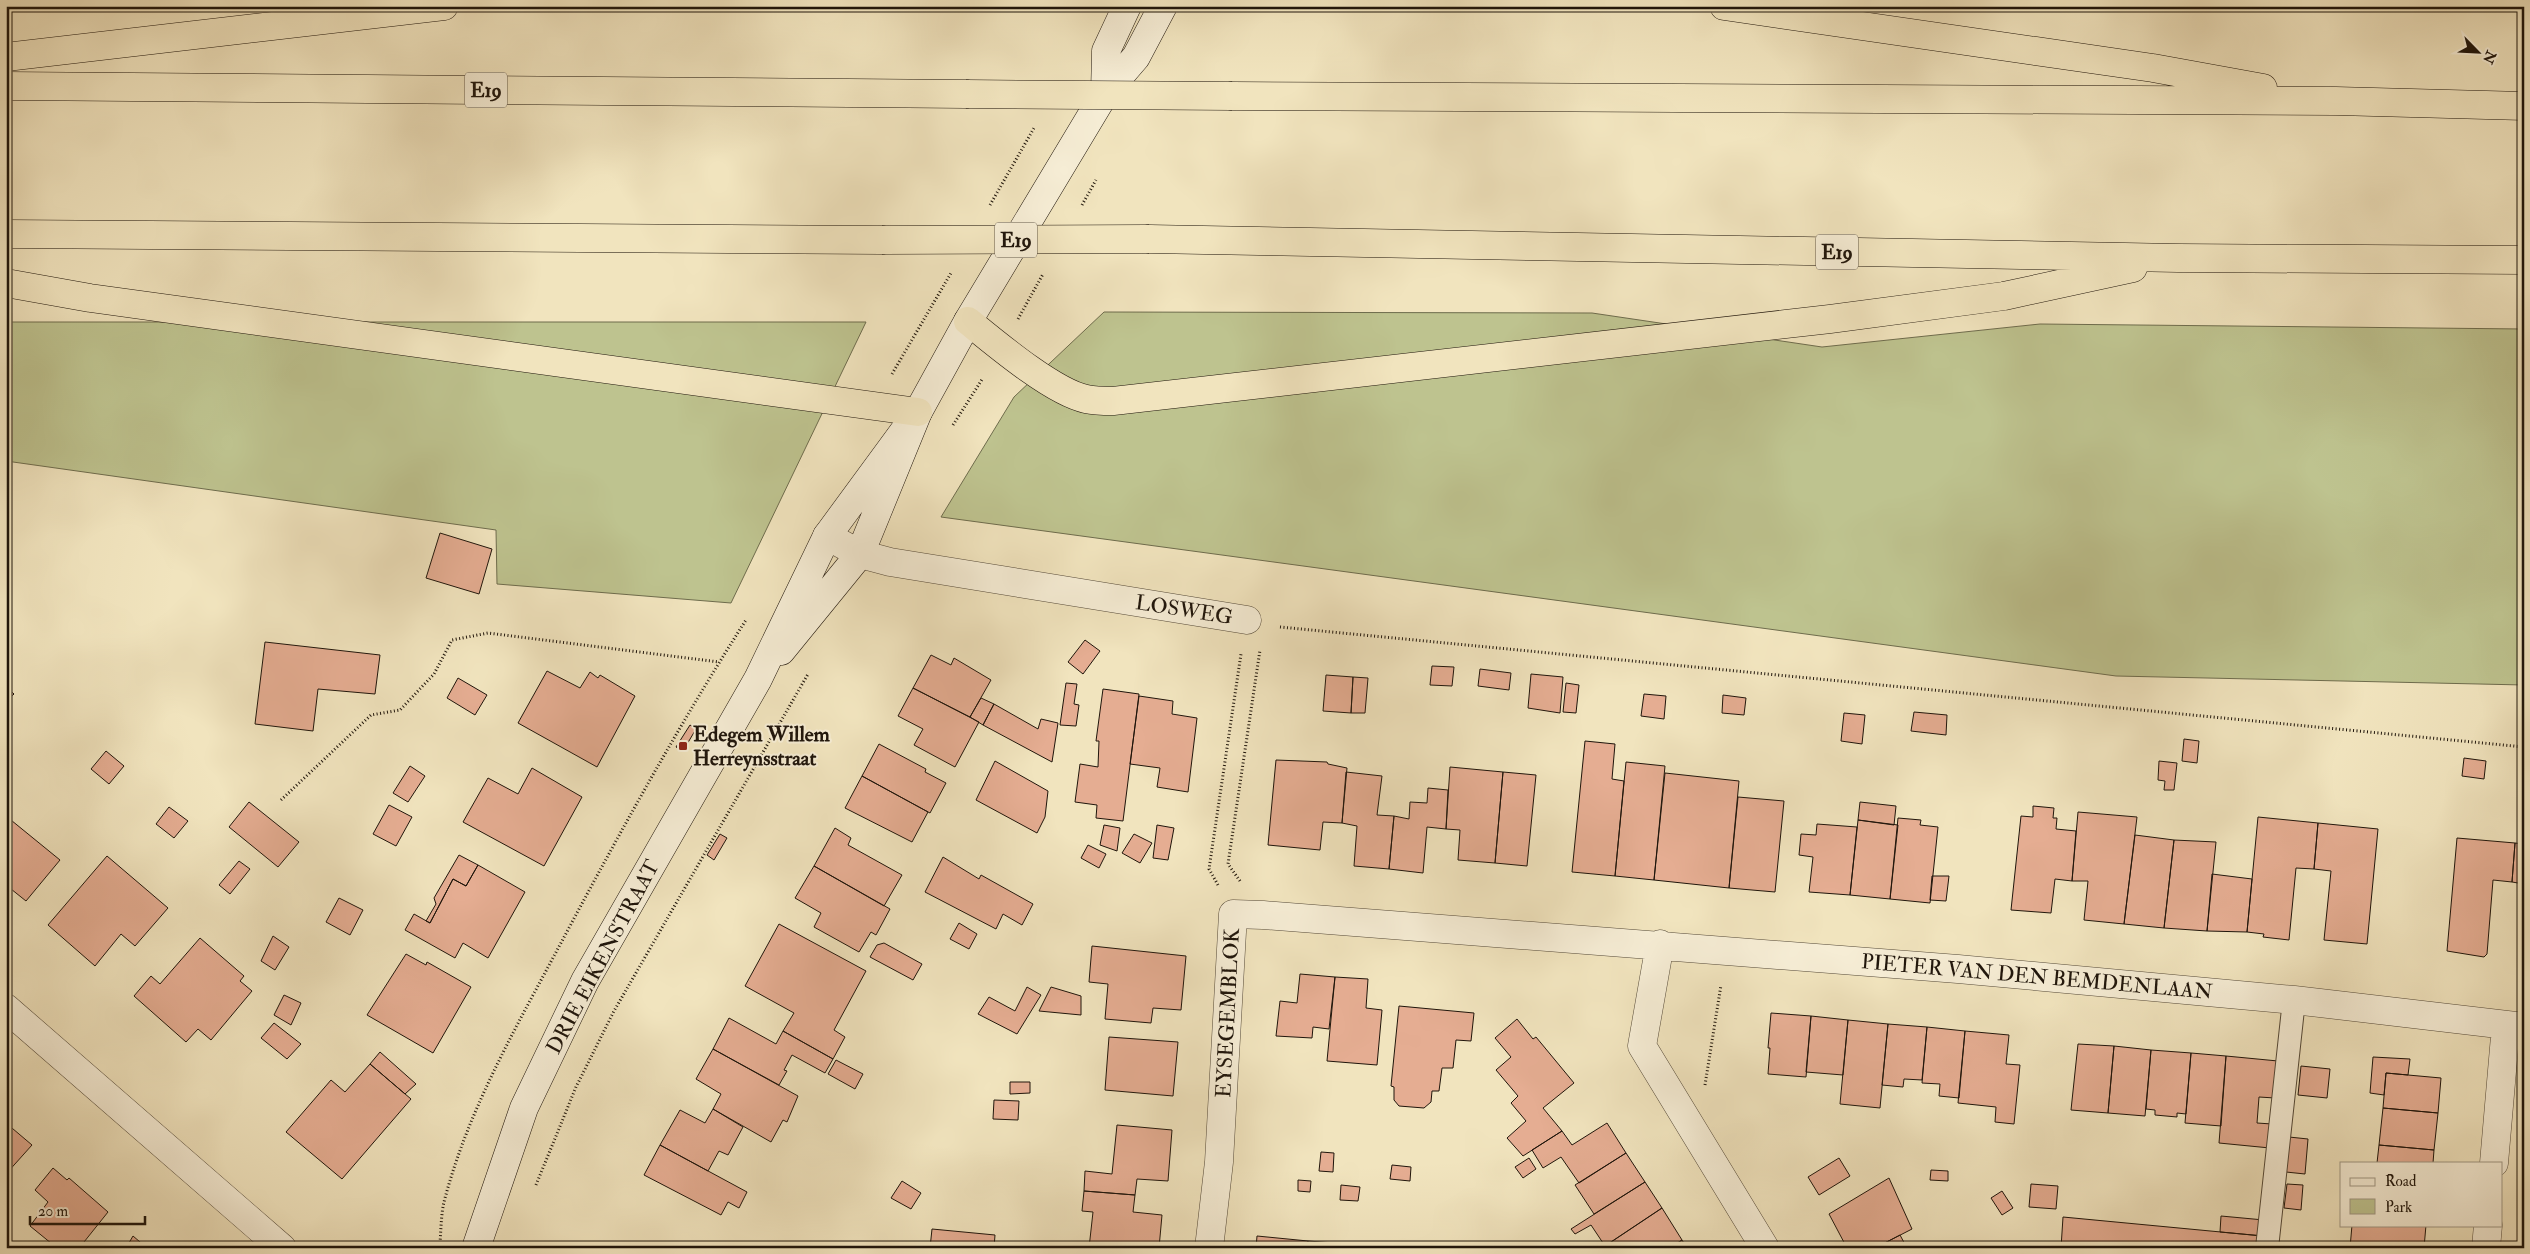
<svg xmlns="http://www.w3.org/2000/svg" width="2530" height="1254" viewBox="0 0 2530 1254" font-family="'IM FELL Double Pica',serif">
  <rect width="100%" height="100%" fill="#f1e4be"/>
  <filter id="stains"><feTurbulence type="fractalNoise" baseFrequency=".004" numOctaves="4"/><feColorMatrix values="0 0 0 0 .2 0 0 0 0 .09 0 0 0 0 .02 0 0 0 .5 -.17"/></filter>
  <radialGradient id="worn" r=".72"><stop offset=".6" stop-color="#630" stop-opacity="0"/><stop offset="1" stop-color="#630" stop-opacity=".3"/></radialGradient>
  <!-- green -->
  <path fill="#bec38f" stroke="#6e6c4d" d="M 1104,312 L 1592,313 L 1822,347 L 2040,324 L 2524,329 L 2524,685 L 2116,676 L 941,517 L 1014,397 Z
    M 6,322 L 866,322 L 731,603 L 497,584 L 496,530 L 6,461 Z"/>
  <!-- building -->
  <path fill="#e5ad92" stroke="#1f150b" d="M 440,533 L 492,549 L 479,594 L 426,578 Z
    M 1085,640 L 1100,651 L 1083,674 L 1068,662 Z
    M 265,642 L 380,655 L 375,694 L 318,689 L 313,731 L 255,724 Z
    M 931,655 L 951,665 L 954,658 L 991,680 L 970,717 L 913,688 Z
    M 1432,666 L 1454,667 L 1452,686 L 1430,685 Z
    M 1480,669 L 1511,673 L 1509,690 L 1478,686 Z
    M 547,671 L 580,688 L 590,672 L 598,678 L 600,675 L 635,696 L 597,767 L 518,723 Z
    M 1531,674 L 1563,677 L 1560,713 L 1528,708 Z
    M 1326,675 L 1353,677 L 1351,713 L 1323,711 Z
    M 1353,677 L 1368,678 L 1365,713 L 1351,713 Z
    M 458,678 L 487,695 L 475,715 L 447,698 Z
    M 1066,683 L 1077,684 L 1074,704 L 1079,705 L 1076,726 L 1060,725 Z
    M 1566,683 L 1579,685 L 1576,713 L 1563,712 Z
    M 6,686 L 14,694 L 6,702 Z
    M 913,688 L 979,722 L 955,767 L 914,745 L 923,729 L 898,716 Z
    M 1103,689 L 1139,694 L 1123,821 L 1096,818 L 1097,805 L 1075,802 L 1080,764 L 1098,767 L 1099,741 L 1096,741 Z
    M 1644,694 L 1666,696 L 1664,719 L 1641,716 Z
    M 1723,695 L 1746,698 L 1744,715 L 1722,713 Z
    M 1139,696 L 1173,701 L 1172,714 L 1197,718 L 1188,792 L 1157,787 L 1160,768 L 1130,764 Z
    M 981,698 L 994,704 L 983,725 L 970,717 Z
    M 994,704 L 1038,729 L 1041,719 L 1058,723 L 1052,762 L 983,725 Z
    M 1914,712 L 1947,715 L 1946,735 L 1911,731 Z
    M 1844,713 L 1865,715 L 1862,744 L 1841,741 Z
    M 690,725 L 696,729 L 683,751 L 676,747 Z
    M 2184,739 L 2199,741 L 2197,763 L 2182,761 Z
    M 1585,741 L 1615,744 L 1612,779 L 1624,781 L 1615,876 L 1572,872 Z
    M 879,744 L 926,769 L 925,772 L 946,783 L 930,813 L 862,776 Z
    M 106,751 L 124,766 L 109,784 L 91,769 Z
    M 2464,758 L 2486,761 L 2484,779 L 2462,776 Z
    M 1276,760 L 1327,762 L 1328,764 L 1347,768 L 1342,823 L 1323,822 L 1320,850 L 1268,845 Z
    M 995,761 L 1048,791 L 1045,817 L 1037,833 L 976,800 Z
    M 2159,761 L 2177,763 L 2174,790 L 2164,790 L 2165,781 L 2158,780 Z
    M 1626,762 L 1665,766 L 1654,880 L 1615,876 Z
    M 410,766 L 425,776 L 408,802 L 393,793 Z
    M 1450,767 L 1503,772 L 1495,863 L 1458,860 L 1460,830 L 1446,829 Z
    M 532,768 L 582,797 L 544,866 L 463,822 L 488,778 L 518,794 Z
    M 1346,772 L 1382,776 L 1377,815 L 1394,816 L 1389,869 L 1354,866 L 1357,826 L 1342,823 Z
    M 1503,772 L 1536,775 L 1527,866 L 1495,863 Z
    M 1665,773 L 1739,781 L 1729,888 L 1654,880 Z
    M 862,776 L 928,812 L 912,842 L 845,808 Z
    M 1428,788 L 1448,790 L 1446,829 L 1427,827 L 1423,873 L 1389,869 L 1394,816 L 1409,819 L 1410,802 L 1427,803 Z
    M 1738,797 L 1784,801 L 1775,892 L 1729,888 Z
    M 249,802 L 299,842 L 278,867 L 229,827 Z
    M 1860,802 L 1896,806 L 1894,825 L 1858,820 Z
    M 389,805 L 412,817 L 396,846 L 373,834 Z
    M 2033,806 L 2054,808 L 2053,818 L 2057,818 L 2056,829 L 2076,831 L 2072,881 L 2055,879 L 2051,913 L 2011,910 L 2021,816 L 2033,817 Z
    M 169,807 L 188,821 L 174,838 L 156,824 Z
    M 2078,812 L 2137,817 L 2124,924 L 2084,920 L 2088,881 L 2072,881 Z
    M 6,816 L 60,860 L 26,901 L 6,885 Z
    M 2258,817 L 2318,823 L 2314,869 L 2296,868 L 2289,940 L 2263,937 L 2264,934 L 2247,932 Z
    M 1898,818 L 1921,820 L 1920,825 L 1938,827 L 1930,903 L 1890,899 Z
    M 1858,820 L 1898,825 L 1890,899 L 1850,895 Z
    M 2318,823 L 2378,829 L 2367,944 L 2324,940 L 2331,871 L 2314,869 Z
    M 1817,824 L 1857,827 L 1850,895 L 1809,892 L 1813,857 L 1799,855 L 1801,834 L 1816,835 Z
    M 1104,825 L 1120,828 L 1117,851 L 1100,845 Z
    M 1157,825 L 1174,828 L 1168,860 L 1153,858 Z
    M 835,828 L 851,838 L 848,845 L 902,875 L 884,906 L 814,866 Z
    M 720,834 L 727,838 L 714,860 L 707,855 Z
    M 1134,834 L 1152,843 L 1140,863 L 1122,853 Z
    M 2135,835 L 2174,840 L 2164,928 L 2124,924 Z
    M 2457,838 L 2515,843 L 2512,882 L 2493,880 L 2487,954 L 2484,957 L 2447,951 Z
    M 2174,840 L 2216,842 L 2207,931 L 2164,928 Z
    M 2515,843 L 2524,844 L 2524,884 L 2512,882 Z
    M 1088,845 L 1106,854 L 1099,868 L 1081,858 Z
    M 459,855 L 478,865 L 466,886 L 453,879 L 430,923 L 426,921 L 436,904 L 434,898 Z
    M 107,856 L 168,908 L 135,946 L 121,934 L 95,966 L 48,925 Z
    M 943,857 L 979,879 L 981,875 L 1033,904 L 1022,925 L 1003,914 L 996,929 L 925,892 Z
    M 239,861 L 250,869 L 230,894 L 219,885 Z
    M 478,865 L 525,892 L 488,958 L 463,943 L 455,958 L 405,930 L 414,914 L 430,923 L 453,879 L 466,886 Z
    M 814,866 L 890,909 L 876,935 L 871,932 L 859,952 L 814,927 L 821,913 L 795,898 Z
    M 2212,874 L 2252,879 L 2247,932 L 2207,931 Z
    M 1932,876 L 1949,876 L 1946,901 L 1930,900 Z
    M 339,898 L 363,910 L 350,935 L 326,922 Z
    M 2524,909 L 2524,962 L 2519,961 Z
    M 959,923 L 977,934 L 969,949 L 950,939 Z
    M 779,924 L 866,971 L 834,1030 L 845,1037 L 833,1059 L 783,1031 L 794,1013 L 745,986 Z
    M 273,936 L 289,947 L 275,970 L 261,961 Z
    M 200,938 L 244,976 L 240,981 L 252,991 L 211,1040 L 198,1029 L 186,1042 L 134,996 L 151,976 L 160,984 Z
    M 884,943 L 922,964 L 913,980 L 870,957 L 877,945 Z
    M 1092,946 L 1186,956 L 1181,1010 L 1153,1008 L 1151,1023 L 1105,1019 L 1108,984 L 1089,982 Z
    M 406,954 L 426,965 L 427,962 L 471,987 L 433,1053 L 367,1015 Z
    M 1300,974 L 1335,977 L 1329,1029 L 1313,1027 L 1312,1038 L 1276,1036 L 1280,1001 L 1297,1003 Z
    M 1335,977 L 1368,979 L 1366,1008 L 1382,1010 L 1377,1065 L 1327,1061 Z
    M 1027,987 L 1041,995 L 1017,1034 L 978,1014 L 989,997 L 1015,1011 Z
    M 1051,987 L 1081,996 L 1081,1015 L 1039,1011 Z
    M 284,995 L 301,1003 L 291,1025 L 274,1015 Z
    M 1399,1006 L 1474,1013 L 1471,1041 L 1456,1040 L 1453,1068 L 1442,1068 L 1439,1091 L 1432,1091 L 1431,1102 L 1424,1108 L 1399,1106 L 1394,1100 L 1394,1087 L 1391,1086 Z
    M 1771,1013 L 1811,1016 L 1806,1077 L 1768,1074 L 1770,1048 L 1768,1048 Z
    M 1811,1016 L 1848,1020 L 1843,1075 L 1806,1072 Z
    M 729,1018 L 776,1044 L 783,1031 L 833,1059 L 825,1073 L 792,1055 L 784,1070 L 787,1071 L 779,1085 L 713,1049 Z
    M 1517,1019 L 1533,1039 L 1536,1037 L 1574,1083 L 1543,1108 L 1562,1131 L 1523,1156 L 1507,1138 L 1526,1121 L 1511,1103 L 1518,1096 L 1496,1070 L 1511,1057 L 1495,1038 Z
    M 1848,1020 L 1888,1024 L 1880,1108 L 1840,1104 Z
    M 274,1023 L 301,1044 L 287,1059 L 261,1038 Z
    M 1888,1024 L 1927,1027 L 1922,1080 L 1904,1079 L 1903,1087 L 1882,1085 Z
    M 1927,1027 L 1965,1031 L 1959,1098 L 1939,1096 L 1940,1084 L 1922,1083 Z
    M 1965,1031 L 2009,1035 L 2006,1064 L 2020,1065 L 2014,1124 L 1995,1122 L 1996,1107 L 1958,1103 Z
    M 1109,1037 L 1178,1042 L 1173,1096 L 1105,1090 Z
    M 2078,1044 L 2114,1046 L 2108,1113 L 2071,1110 Z
    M 2114,1046 L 2151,1050 L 2145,1116 L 2108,1113 Z
    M 713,1049 L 798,1096 L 787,1122 L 783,1120 L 771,1142 L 713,1109 L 721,1094 L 696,1079 Z
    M 2151,1050 L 2191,1053 L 2186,1114 L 2177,1113 L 2177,1117 L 2155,1115 L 2155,1110 L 2146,1109 Z
    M 380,1052 L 416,1084 L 405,1094 L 370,1064 Z
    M 2191,1053 L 2226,1056 L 2221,1126 L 2185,1123 Z
    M 2226,1056 L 2278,1061 L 2275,1098 L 2259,1097 L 2257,1123 L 2272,1124 L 2270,1148 L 2219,1143 Z
    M 2373,1057 L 2410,1059 L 2408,1075 L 2386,1073 L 2384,1095 L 2370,1093 Z
    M 836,1060 L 863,1074 L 855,1089 L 828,1074 Z
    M 370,1064 L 411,1099 L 342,1179 L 286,1132 L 331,1080 L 345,1092 Z
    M 2301,1066 L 2330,1069 L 2327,1098 L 2298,1095 Z
    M 2386,1073 L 2441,1078 L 2438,1113 L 2383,1108 Z
    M 1010,1082 L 1030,1082 L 1030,1093 L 1010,1094 Z
    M 994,1100 L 1019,1101 L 1018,1120 L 993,1119 Z
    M 2383,1108 L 2438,1113 L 2434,1150 L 2379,1145 Z
    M 713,1109 L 743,1127 L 728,1155 L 719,1151 L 708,1171 L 660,1145 L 680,1110 L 705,1123 Z
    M 6,1123 L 32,1145 L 6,1174 Z
    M 1607,1123 L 1626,1153 L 1579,1183 L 1561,1157 L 1543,1168 L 1532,1150 L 1562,1131 L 1572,1145 Z
    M 1117,1125 L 1172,1130 L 1168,1181 L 1137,1179 L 1135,1195 L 1084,1191 L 1085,1171 L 1112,1174 Z
    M 2289,1137 L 2308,1139 L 2305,1174 L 2286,1172 Z
    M 660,1145 L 747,1192 L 739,1208 L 728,1202 L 721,1215 L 644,1175 Z
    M 2379,1145 L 2434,1150 L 2433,1163 L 2377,1163 Z
    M 1321,1152 L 1334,1153 L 1333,1172 L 1319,1171 Z
    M 1626,1153 L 1645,1182 L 1594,1214 L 1575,1185 Z
    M 1529,1158 L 1536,1169 L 1523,1178 L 1515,1167 Z
    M 1839,1158 L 1850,1176 L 1819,1195 L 1808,1177 Z
    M 1392,1165 L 1411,1167 L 1410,1181 L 1390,1179 Z
    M 53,1168 L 67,1180 L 69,1178 L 108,1212 L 80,1247 L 77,1245 L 75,1248 L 64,1248 L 61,1245 L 57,1248 L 30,1226 L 48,1202 L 35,1190 Z
    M 1931,1170 L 1948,1171 L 1948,1181 L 1930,1180 Z
    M 1889,1178 L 1912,1229 L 1875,1248 L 1847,1248 L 1829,1214 Z
    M 1298,1180 L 1311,1181 L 1310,1192 L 1298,1191 Z
    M 902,1181 L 921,1193 L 911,1209 L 891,1198 Z
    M 1645,1182 L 1662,1208 L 1605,1246 L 1591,1225 L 1575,1234 L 1571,1229 Z
    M 2031,1184 L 2058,1186 L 2056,1209 L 2029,1207 Z
    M 2287,1184 L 2303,1185 L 2301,1210 L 2284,1208 Z
    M 1341,1185 L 1360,1187 L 1358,1201 L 1340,1200 Z
    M 1084,1191 L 1135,1195 L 1133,1212 L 1162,1215 L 1159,1248 L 1089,1248 L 1093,1212 L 1082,1211 Z
    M 2002,1191 L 2013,1208 L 2002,1215 L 1991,1198 Z
    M 1662,1208 L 1682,1240 L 1670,1248 L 1606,1248 L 1605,1246 Z
    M 2221,1216 L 2264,1220 L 2263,1236 L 2220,1232 Z
    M 2063,1217 L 2263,1236 L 2261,1248 L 2061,1248 Z
    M 2352,1225 L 2426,1225 L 2424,1248 L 2350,1248 Z
    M 932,1229 L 995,1235 L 994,1248 L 930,1248 Z
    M 1900,1235 L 1907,1248 L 1875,1248 Z
    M 133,1236 L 147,1248 L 126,1248 Z
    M 1257,1236 L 1308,1241 L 1307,1248 L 1256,1248 Z
    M 1682,1240 L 1687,1248 L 1670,1248 Z
    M 1308,1241 L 1361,1245 L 1360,1248 L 1307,1248 Z"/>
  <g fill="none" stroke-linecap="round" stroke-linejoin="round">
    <defs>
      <path id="lane" d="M 2267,1248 L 2294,1000"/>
      <path id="street" d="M 827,536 L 860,554 L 890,562 L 1247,620
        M 1660,944 L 1642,1046 L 1765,1248
        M 6,1008 L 282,1248
        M 2494,1163 L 2506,1025
        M 1209,1248 L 1219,1162 L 1233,914 L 1263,915 L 1958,969 L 2294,1000 L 2524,1027
        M 2486,1248 L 2488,1225"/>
      <path id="secondary" d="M 1105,93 L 1106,51 L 1127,6
        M 781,651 L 860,554 L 918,412 L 968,321 L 1105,93 L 1136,57 L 1163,6
        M 476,1248 L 524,1108 L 585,981 L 758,679 L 827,536 L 918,412"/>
      <path id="highway" d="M 1724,6 L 2153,68 L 2263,88
        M 6,57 L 444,6
        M 6,86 L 966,94
        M 1232,96 L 2336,101 L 2524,106
        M 6,234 L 882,240
        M 1149,239 L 2178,258 L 2524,260
        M 6,283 L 90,298 L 918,412
        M 968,321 C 995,343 1053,392 1086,399 C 1095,401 1104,401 1113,401 L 1830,319 L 2004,296 L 2133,268"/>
    </defs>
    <!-- lane casing -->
    <use href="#lane" stroke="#544938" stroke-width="24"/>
    <!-- street casing -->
    <use href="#street" stroke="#544938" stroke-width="29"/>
    <!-- secondary casing -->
    <use href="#secondary" stroke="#1f150b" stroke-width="29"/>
    <!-- highway casing -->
    <use href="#highway" stroke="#1f150b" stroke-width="29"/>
    <!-- path -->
    <path stroke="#1f150b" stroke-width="3" stroke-dasharray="1 2.5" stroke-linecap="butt" d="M 990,205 L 1034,128
      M 1082,205 L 1096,180
      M 1018,319 L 1043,274
      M 892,374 L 951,273
      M 953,425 L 983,378
      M 1280,627 L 2524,747
      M 281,800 L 371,715 L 400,710 L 434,674 L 452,640 L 488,633 L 719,662
      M 1240,881 L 1228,864 L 1260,650
      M 1218,885 L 1209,869 L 1241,654
      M 1705,1085 L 1721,985
      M 536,1185 L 576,1087 L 614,1011 L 808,674
      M 440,1243 C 441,1230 441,1215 444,1202 C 468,1109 518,1024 562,941 C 620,832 680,723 746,620"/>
    <!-- lane -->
    <use href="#lane" stroke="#f6edd5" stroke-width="22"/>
    <!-- street -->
    <use href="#street" stroke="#f6edd5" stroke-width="28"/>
    <!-- secondary -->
    <use href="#secondary" stroke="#f6edd5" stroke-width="28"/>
    <!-- highway -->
    <use href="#highway" stroke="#f1e4be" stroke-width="28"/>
    <defs>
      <path id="highway-bridge" d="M 966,94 L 1232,96
        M 882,240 L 1149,239"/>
    </defs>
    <!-- highway-bridge casing -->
    <use href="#highway-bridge" stroke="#1f150b" stroke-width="29" stroke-linecap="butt"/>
    <!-- highway-bridge -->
    <use href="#highway-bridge" stroke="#f1e4be" stroke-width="28"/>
  </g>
  <!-- markers -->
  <rect fill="#8f2418" stroke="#f6edd5" stroke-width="2" x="678" y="741" width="10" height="10" rx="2.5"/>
  <g text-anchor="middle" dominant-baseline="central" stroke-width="4" stroke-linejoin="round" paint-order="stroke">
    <!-- shield labels -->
    <g fill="#f6edd5" stroke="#605648" stroke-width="1">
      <rect x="465" y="72.5" width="42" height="35" rx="4"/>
      <rect x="995" y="222.5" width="42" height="35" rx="4"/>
      <rect x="1816" y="234.5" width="42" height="35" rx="4"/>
    </g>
    <g font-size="20" font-weight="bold" fill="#1f150b">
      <text x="486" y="90">E19</text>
      <text x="1016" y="240">E19</text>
      <text x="1837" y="252">E19</text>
    </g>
    <!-- street labels -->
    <g font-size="21" fill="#1f150b" stroke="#f6edd5">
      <text transform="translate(1184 610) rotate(9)">LOSWEG</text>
      <text transform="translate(603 957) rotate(-62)">DRIE EIKENSTRAAT</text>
      <text transform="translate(2037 977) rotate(5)">PIETER VAN DEN BEMDENLAAN</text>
      <text transform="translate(1228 1013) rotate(-87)">EYSEGEMBLOK</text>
    </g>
    <!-- poi labels -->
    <g font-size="21" font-weight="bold" fill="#1f150b" stroke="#f6edd5" text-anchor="start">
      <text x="693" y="734">Edegem Willem<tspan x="693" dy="24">Herreynsstraat</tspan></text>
    </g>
  </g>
  <!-- margin -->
  <rect width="2530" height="1254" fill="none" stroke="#f1e4be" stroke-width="25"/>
  <rect x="8" y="8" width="2515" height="1239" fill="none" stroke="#1f150b" stroke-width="2.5"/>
  <rect x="12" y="12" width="2505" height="1229" fill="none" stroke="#1f150b"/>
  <!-- legend -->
  <rect x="2340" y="1162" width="162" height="65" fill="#f6edd5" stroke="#a09784"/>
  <rect x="2350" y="1178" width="25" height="8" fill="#f6edd5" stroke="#a09784"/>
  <text x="2385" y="1186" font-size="15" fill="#1f150b">Road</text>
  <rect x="2350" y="1199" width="25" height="15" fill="#bec38f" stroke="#a09784"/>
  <text x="2385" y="1212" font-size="15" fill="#1f150b">Park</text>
  <!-- north arrow -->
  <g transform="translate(2478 52) rotate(114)" stroke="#f6edd5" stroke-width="4" paint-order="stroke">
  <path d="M0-4L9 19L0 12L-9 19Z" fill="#1f150b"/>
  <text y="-8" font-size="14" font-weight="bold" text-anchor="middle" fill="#1f150b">N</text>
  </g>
  <!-- scale -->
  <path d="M30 1216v8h115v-8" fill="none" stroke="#1f150b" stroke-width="2.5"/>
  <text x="38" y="1216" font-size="15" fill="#1f150b" stroke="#f6edd5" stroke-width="4" paint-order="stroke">20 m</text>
  <rect width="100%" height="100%" filter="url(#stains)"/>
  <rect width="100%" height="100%" fill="url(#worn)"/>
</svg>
